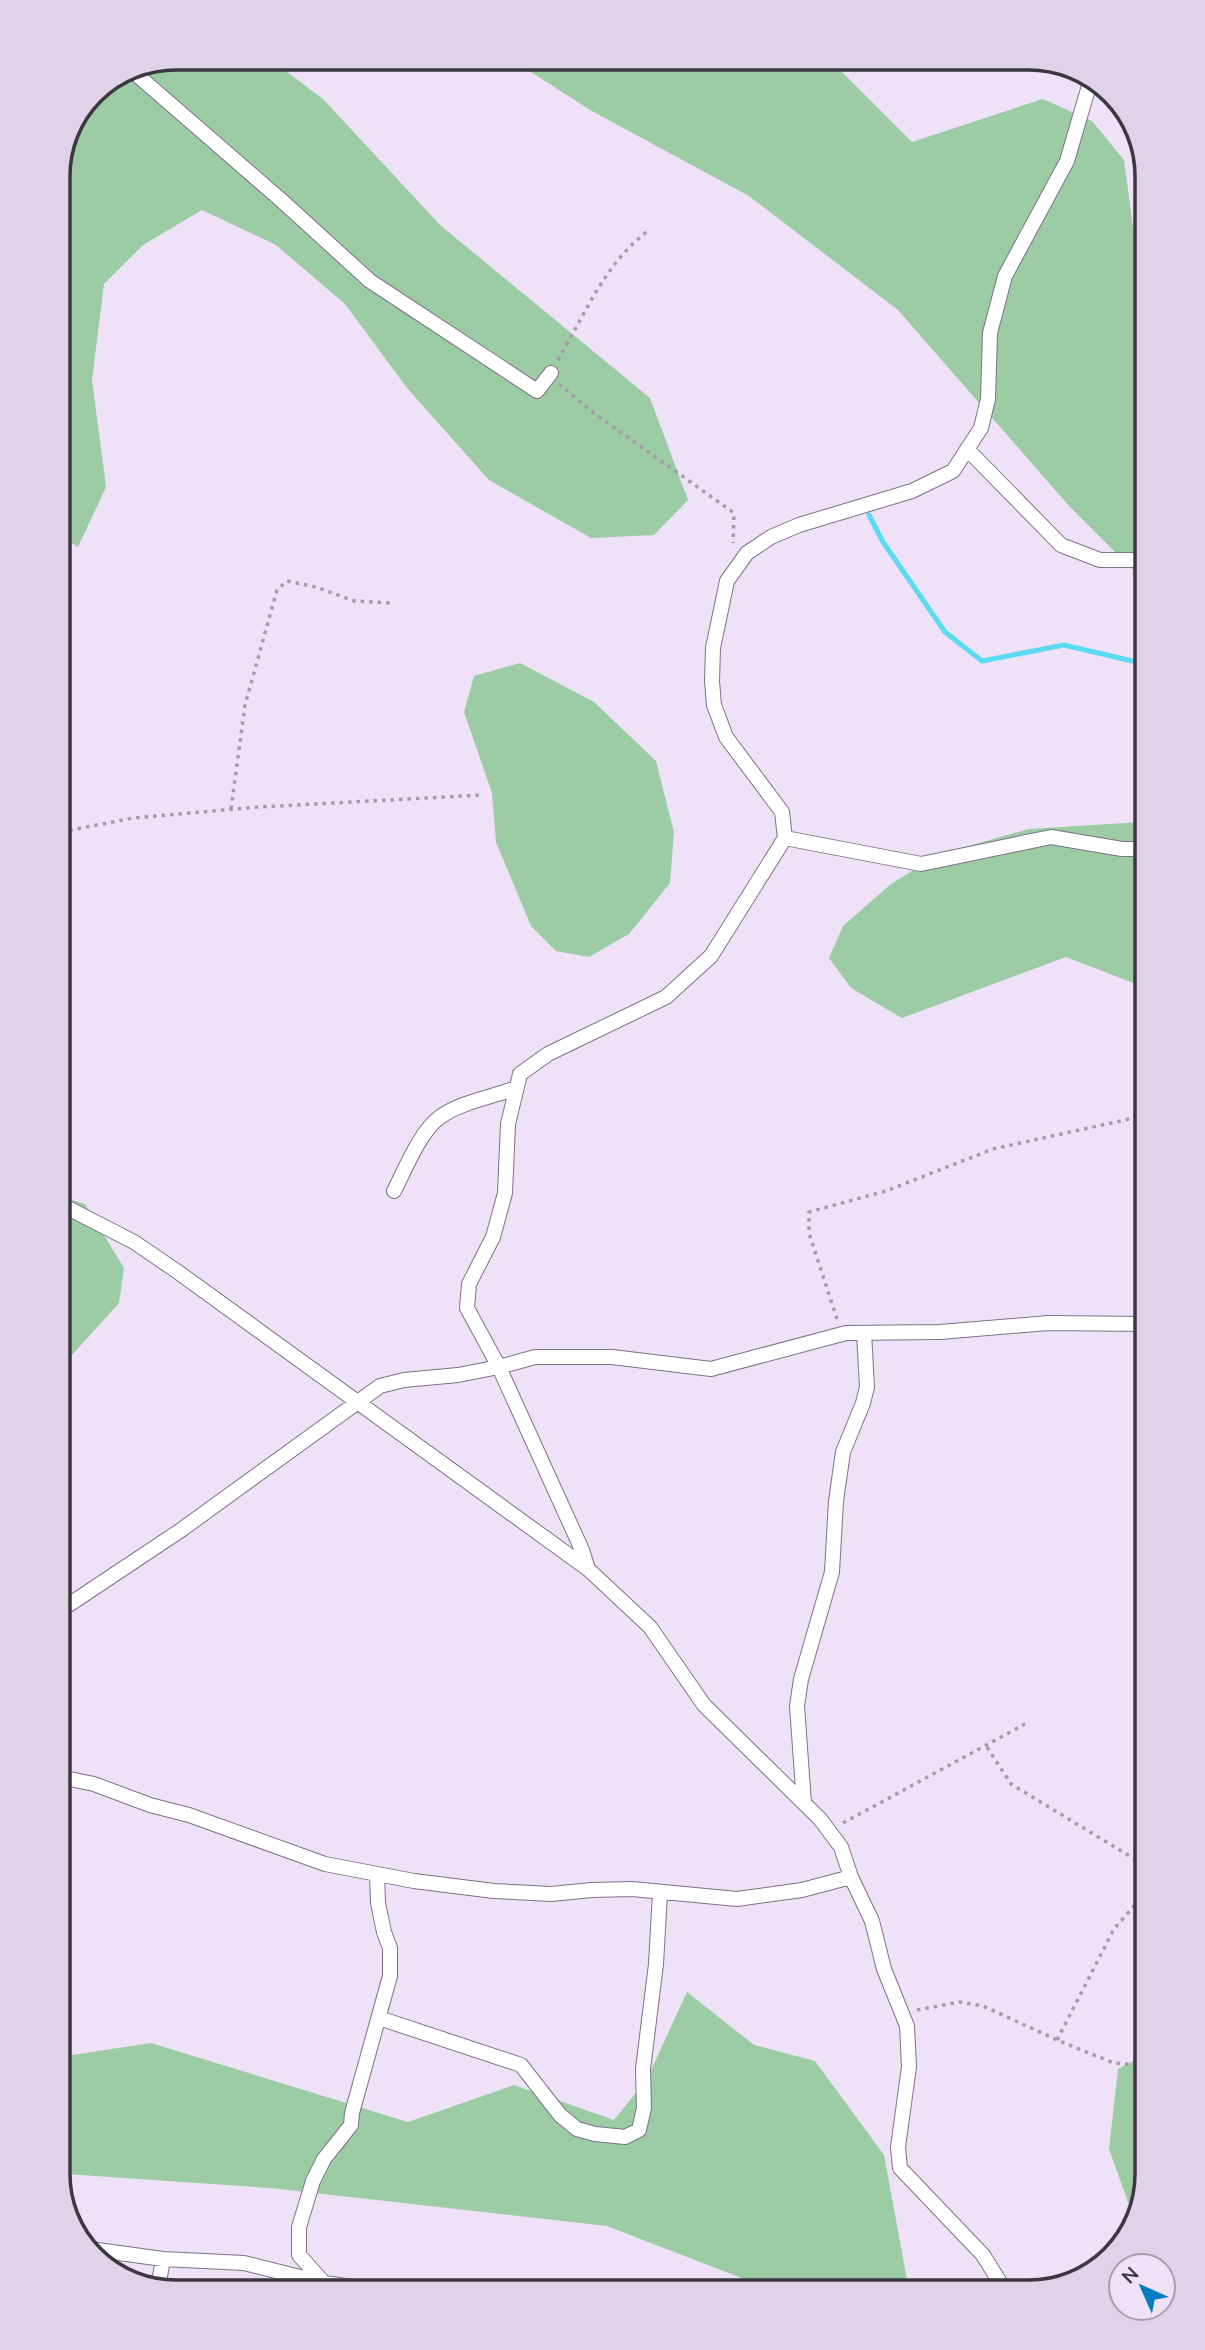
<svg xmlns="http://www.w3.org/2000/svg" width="1205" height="2350" viewBox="0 0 1205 2350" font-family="Mulish,sans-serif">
  <rect width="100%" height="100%" fill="#eee1f8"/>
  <!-- green -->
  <path fill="#9ccca4" d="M 830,60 L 912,142 L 1043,99 L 1092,121 L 1124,160 L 1139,272 L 1140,568 L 1133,570 L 1070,507 L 898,310 L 749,196 L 590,110 L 517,63 Z
    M 278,65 L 323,99 L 440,225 L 650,398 L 688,500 L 654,535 L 591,538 L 489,480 L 407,388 L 345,304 L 276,245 L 202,210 L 143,245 L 104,284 L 92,380 L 106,487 L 78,547 L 60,536 L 58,169 L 93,92 L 131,67 Z
    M 520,663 L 594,702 L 656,761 L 674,832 L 670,883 L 629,934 L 589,957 L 556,951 L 531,926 L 496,842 L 492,793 L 464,712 L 474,676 Z
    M 1141,822 L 1142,990 L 1136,984 L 1066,957 L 902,1018 L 851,988 L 829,958 L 843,926 L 891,884 L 940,854 L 1029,829 Z
    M 62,1197 L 85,1204 L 124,1268 L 119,1303 L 63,1365 Z
    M 687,1992 L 754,2045 L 815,2061 L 884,2155 L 908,2285 L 762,2286 L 607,2226 L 270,2188 L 66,2174 L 66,2056 L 151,2043 L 408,2122 L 514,2085 L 614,2120 L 647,2079 Z
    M 1147,2054 L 1147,2174 L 1128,2237 L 1133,2216 L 1109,2149 L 1118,2069 Z"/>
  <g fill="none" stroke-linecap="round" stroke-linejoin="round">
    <!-- stream -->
    <path stroke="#5bdbf2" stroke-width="5" d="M 869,515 L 883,542 L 945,632 L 982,661 L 1064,645 L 1141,663"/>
    <defs>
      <path id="minor" d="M 129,68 L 281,200 L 370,281 L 537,391 L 551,373
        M 967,449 L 1061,545 L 1100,560 L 1140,560
        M 785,838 L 921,864 L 1051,837 L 1122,849 L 1141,849
        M 394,1191 C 405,1170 420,1131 440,1117 C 461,1102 492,1097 516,1088
        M 62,1205 L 134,1242 L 178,1272 L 588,1569 L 650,1627 L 704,1705 L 820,1819 L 841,1847 L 851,1877 L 872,1921 L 884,1969 L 907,2026 L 909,2067 L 898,2147 L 900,2168 L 983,2255 L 1001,2284
        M 588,1569 L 582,1550 L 499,1367 L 535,1357 L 612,1357 L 711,1369 L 846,1333 L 940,1332 L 1048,1323 L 1144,1324
        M 64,1608 L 181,1530 L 380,1386 L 404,1380 L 458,1375 L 499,1367 L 467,1308 L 469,1284 L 493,1237 L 505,1193 L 508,1124 L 520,1074 L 548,1054 L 666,997 L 711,956 L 785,838 L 782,812 L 726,737 L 714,705 L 712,681 L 713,648 L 727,581 L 747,553 L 771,537 L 799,525 L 912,491 L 953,471 L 981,428 L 988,399 L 990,333 L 1005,276 L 1067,161 L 1091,79
        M 65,1778 L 94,1784 L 150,1805 L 189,1815 L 325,1864 L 414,1881 L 494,1891 L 551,1894 L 592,1890 L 632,1889 L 737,1899 L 802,1890 L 851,1877
        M 804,1803 L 797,1706 L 801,1679 L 832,1572 L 836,1501 L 843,1452 L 863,1403 L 867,1387 L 864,1333
        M 379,2018 L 521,2065 L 560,2115 L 577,2129 L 595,2134 L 625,2137 L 639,2130 L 644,2108 L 643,2069 L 656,1964 L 660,1893
        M 90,2249 L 163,2259 L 244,2263 L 324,2283 L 374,2290
        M 324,2283 L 299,2255 L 299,2227 L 313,2181 L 324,2159 L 351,2125 L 352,2113 L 390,1976 L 390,1948 L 384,1932 L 378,1903 L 377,1874
        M 158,2288 L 163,2259"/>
    </defs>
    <!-- minor casing -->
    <use href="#minor" stroke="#7d7286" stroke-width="16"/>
    <!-- path -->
    <path stroke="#a49aab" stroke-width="3.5" stroke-dasharray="3.5 5" stroke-linecap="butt" d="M 558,360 C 585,314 605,263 649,230
      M 559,384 L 591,411 L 734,513 L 733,543
      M 231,809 L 245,705 L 277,590 L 287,581 L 316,587 L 354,601 L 390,603
      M 61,832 L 133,818 L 259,807 L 482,795
      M 837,1319 L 809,1233 L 809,1212 L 886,1191 L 993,1149 L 1143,1116
      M 987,1747 L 1011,1784 L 1146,1866
      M 843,1823 L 1025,1724
      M 917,2010 L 960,2002 L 983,2006 L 1064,2043 L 1114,2063 L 1147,2066
      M 1057,2040 L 1114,1929 L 1146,1892"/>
    <!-- minor -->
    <use href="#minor" stroke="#fff" stroke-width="14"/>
  </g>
  <!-- crop -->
  <path d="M0 0H1205V2350H0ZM176 70H1029A106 106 0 0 1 1135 176V2174A106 106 0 0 1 1029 2280H176A106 106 0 0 1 70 2174V176A106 106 0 0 1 176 70Z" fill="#e0d3e9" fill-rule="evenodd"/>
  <path fill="none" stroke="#3c3740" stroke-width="3.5" d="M176 70H1029A106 106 0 0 1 1135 176V2174A106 106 0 0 1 1029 2280H176A106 106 0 0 1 70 2174V176A106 106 0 0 1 176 70Z"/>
  <!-- north arrow -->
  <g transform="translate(1142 2287) rotate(315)"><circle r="33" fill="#eee1f8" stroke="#a79dae" stroke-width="2"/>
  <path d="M0-5L12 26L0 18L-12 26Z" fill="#087bc5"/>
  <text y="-10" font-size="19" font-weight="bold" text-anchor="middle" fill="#3c3740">N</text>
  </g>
</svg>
